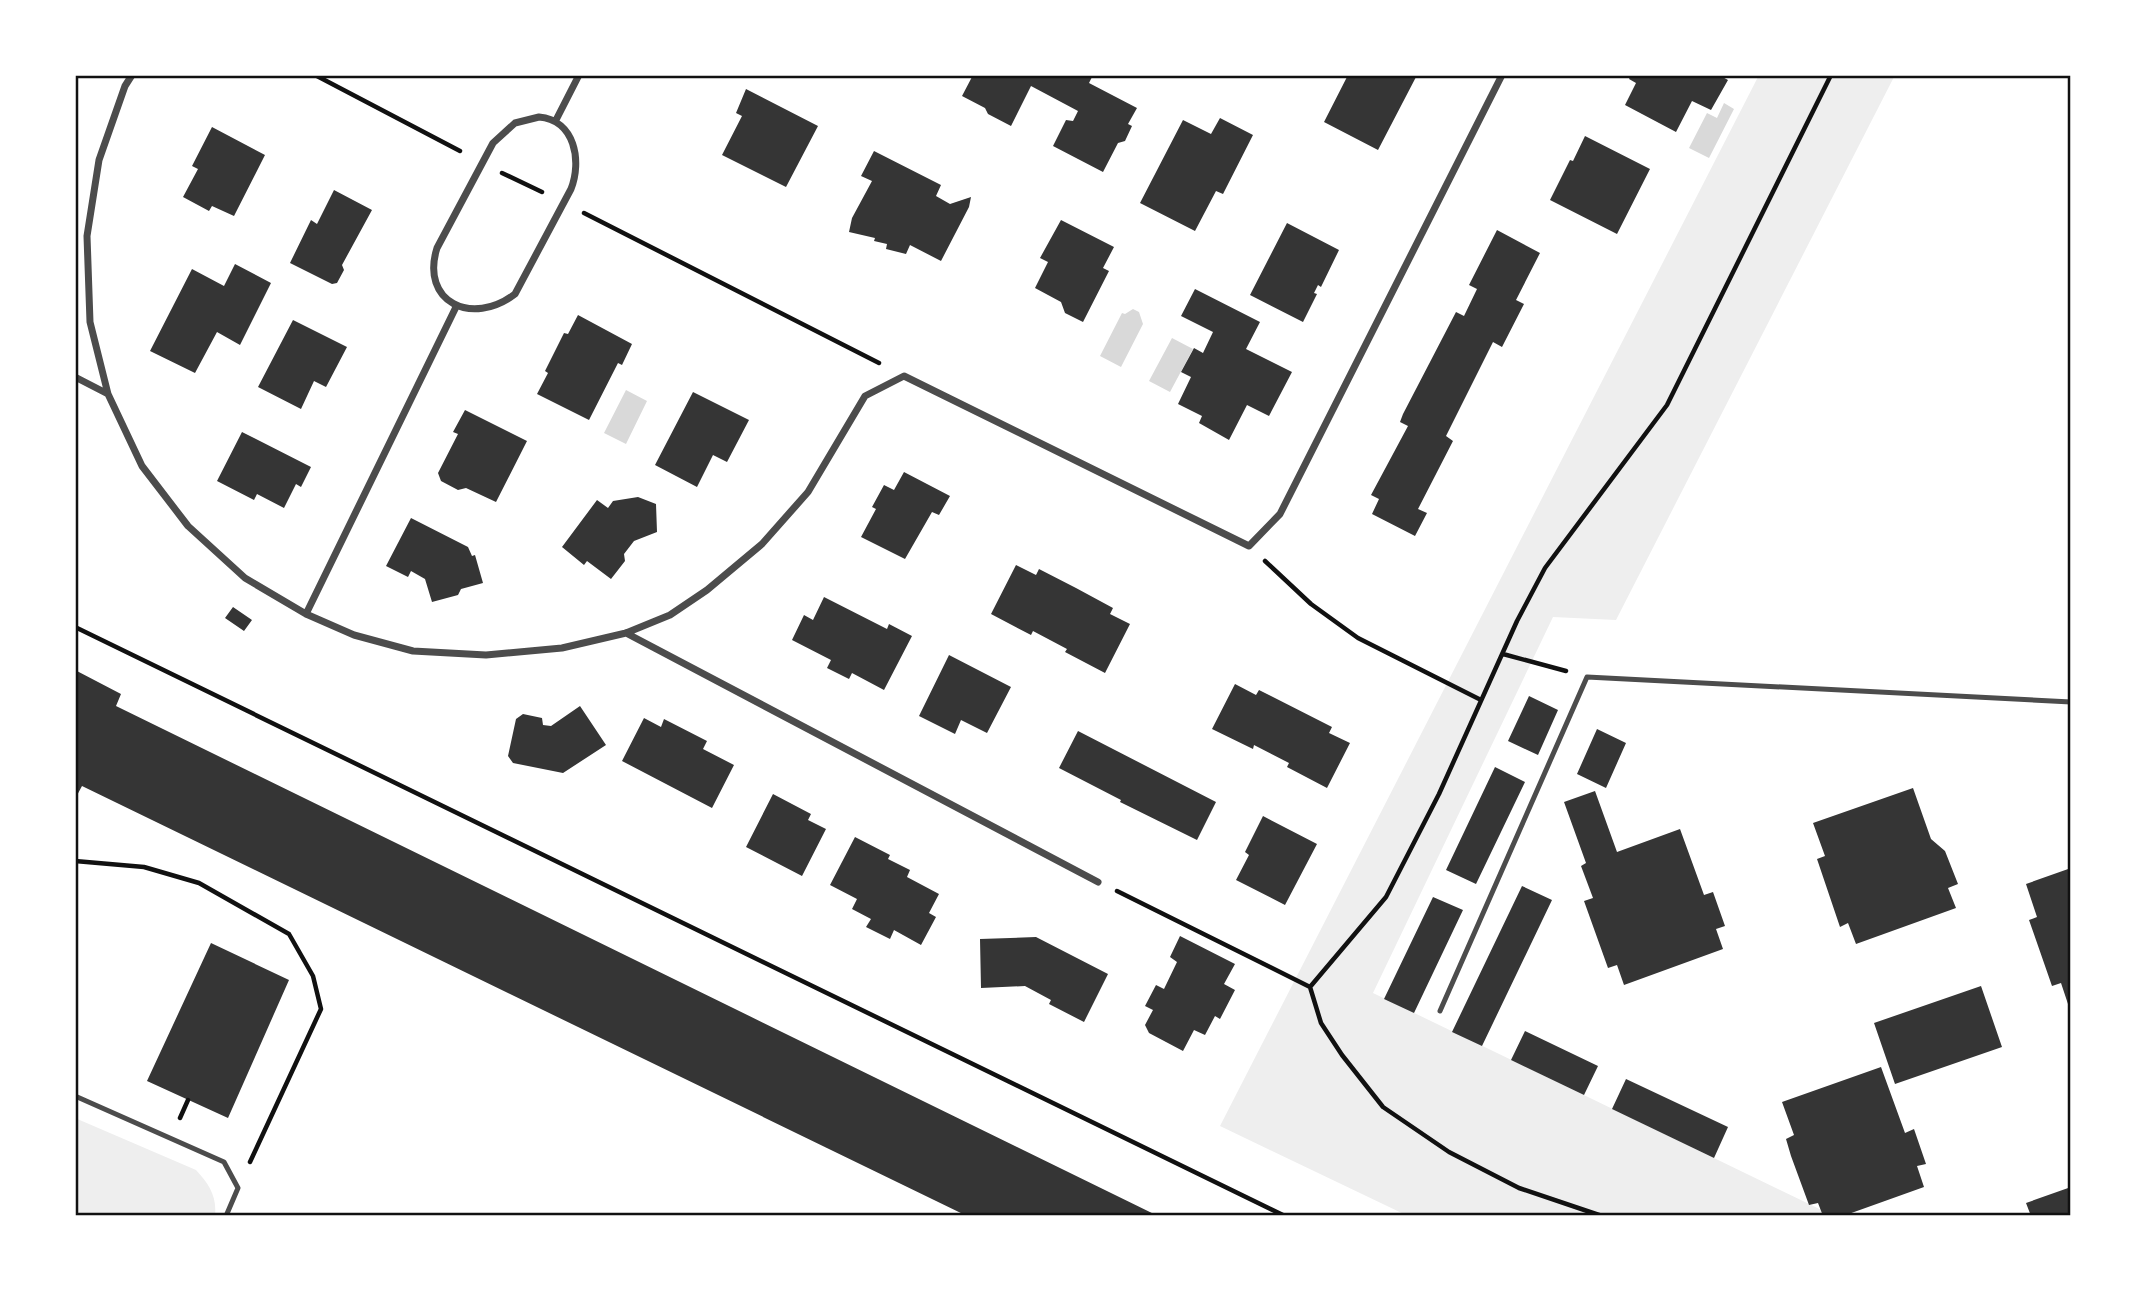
<svg xmlns="http://www.w3.org/2000/svg" width="2146" height="1291" viewBox="0 0 2146 1291" font-family="'Space Grotesk',sans-serif">
  <rect width="100%" height="100%" fill="#fff"/>
  <!-- green -->
  <path fill="#eee" d="M 1759,75 L 1895,75 L 1616,620 L 1553,617 L 1373,993 L 1834,1216 L 1408,1216 L 1220,1126 Z
    M 75,1118 L 196,1170 C 209,1184 217,1196 215,1216 L 75,1216 Z"/>
  <!-- water -->
  <path fill="#d9d9d9" d="M 1724,103 L 1734,109 L 1709,158 L 1689,148 L 1707,113 L 1717,118 Z
    M 1133,309 L 1139,312 L 1143,324 L 1121,367 L 1100,356 L 1122,313 L 1125,314 Z
    M 1172,338 L 1193,349 L 1170,392 L 1149,381 Z
    M 626,390 L 647,401 L 626,444 L 604,433 Z"/>
  <!-- building -->
  <path fill="#353535" d="M 973,75 L 1093,75 L 1089,83 L 1137,108 L 1128,124 L 1132,126 L 1125,141 L 1118,143 L 1103,172 L 1053,146 L 1066,120 L 1073,121 L 1078,111 L 1031,86 L 1011,126 L 988,114 L 985,108 L 962,96 Z
    M 1348,75 L 1416,77 L 1378,150 L 1324,122 Z
    M 1631,75 L 1719,75 L 1728,80 L 1711,110 L 1692,101 L 1676,132 L 1625,105 L 1636,83 L 1629,79 Z
    M 746,89 L 818,126 L 786,187 L 722,155 L 742,116 L 736,113 Z
    M 1220,118 L 1253,135 L 1223,194 L 1216,191 L 1195,231 L 1140,203 L 1183,120 L 1211,134 Z
    M 212,127 L 265,155 L 234,216 L 212,206 L 209,211 L 183,197 L 198,169 L 192,166 Z
    M 1585,136 L 1650,169 L 1617,234 L 1550,200 L 1570,160 L 1573,161 Z
    M 874,151 L 941,185 L 936,196 L 950,204 L 971,197 L 969,207 L 941,261 L 910,245 L 906,254 L 886,249 L 887,244 L 874,241 L 875,238 L 849,232 L 852,218 L 872,181 L 861,176 Z
    M 334,190 L 372,210 L 342,265 L 344,270 L 337,283 L 332,284 L 290,263 L 311,220 L 317,224 Z
    M 1061,220 L 1114,247 L 1103,268 L 1109,271 L 1083,322 L 1065,313 L 1061,302 L 1035,288 L 1048,262 L 1040,258 Z
    M 1287,223 L 1339,250 L 1321,287 L 1318,285 L 1314,293 L 1317,294 L 1303,322 L 1250,295 Z
    M 1497,230 L 1540,253 L 1516,300 L 1524,304 L 1502,347 L 1493,342 L 1446,436 L 1453,441 L 1418,509 L 1427,513 L 1415,536 L 1372,514 L 1379,499 L 1371,495 L 1408,426 L 1400,422 L 1403,414 L 1456,312 L 1464,316 L 1477,289 L 1469,285 Z
    M 235,264 L 271,283 L 240,345 L 217,332 L 195,373 L 150,351 L 192,269 L 224,286 Z
    M 1195,289 L 1260,322 L 1246,349 L 1292,372 L 1269,416 L 1247,405 L 1229,440 L 1199,423 L 1202,416 L 1178,404 L 1191,377 L 1181,372 L 1194,348 L 1203,353 L 1213,332 L 1181,316 Z
    M 578,315 L 632,344 L 622,365 L 618,363 L 589,420 L 537,394 L 548,373 L 545,371 L 564,333 L 568,334 Z
    M 293,320 L 347,347 L 326,387 L 314,381 L 301,409 L 258,387 Z
    M 693,392 L 749,420 L 727,462 L 713,455 L 697,487 L 655,465 Z
    M 465,410 L 527,441 L 496,502 L 466,488 L 458,490 L 441,481 L 438,473 L 458,434 L 453,432 Z
    M 242,432 L 311,467 L 301,487 L 296,484 L 284,508 L 257,494 L 254,500 L 217,481 Z
    M 904,472 L 950,496 L 939,515 L 932,512 L 905,559 L 861,537 L 876,509 L 872,507 L 884,485 L 894,490 Z
    M 638,497 L 656,504 L 657,532 L 634,541 L 624,554 L 625,561 L 611,579 L 587,561 L 584,565 L 562,547 L 597,500 L 608,508 L 613,501 Z
    M 411,518 L 468,547 L 472,556 L 475,555 L 483,583 L 461,589 L 458,595 L 432,602 L 425,579 L 411,571 L 408,577 L 386,566 Z
    M 1016,565 L 1036,575 L 1039,569 L 1076,588 L 1113,608 L 1110,614 L 1130,624 L 1105,673 L 1065,652 L 1067,649 L 1033,631 L 1031,635 L 991,614 Z
    M 824,597 L 887,629 L 889,624 L 912,636 L 884,690 L 852,673 L 849,679 L 827,668 L 831,660 L 792,640 L 804,615 L 813,620 Z
    M 233,607 L 252,620 L 244,631 L 225,618 Z
    M 949,655 L 1011,687 L 987,733 L 961,720 L 955,734 L 919,716 Z
    M 75,670 L 121,694 L 116,706 L 1158,1216 L 967,1216 L 82,786 L 75,799 Z
    M 1235,684 L 1256,695 L 1259,690 L 1332,727 L 1329,733 L 1350,743 L 1327,788 L 1287,767 L 1289,763 L 1254,745 L 1253,749 L 1212,729 Z
    M 1529,696 L 1558,710 L 1538,755 L 1508,741 Z
    M 580,706 L 606,745 L 563,773 L 513,763 L 508,756 L 516,719 L 523,714 L 542,718 L 543,725 L 551,726 Z
    M 644,718 L 661,727 L 664,719 L 707,741 L 703,749 L 734,765 L 712,808 L 622,761 Z
    M 1597,729 L 1626,743 L 1606,788 L 1577,774 Z
    M 1078,731 L 1216,802 L 1197,840 L 1120,802 L 1121,800 L 1059,768 Z
    M 1495,767 L 1525,782 L 1476,884 L 1446,870 Z
    M 1913,788 L 1931,839 L 1945,851 L 1958,884 L 1948,888 L 1956,908 L 1856,944 L 1848,923 L 1840,927 L 1817,859 L 1825,856 L 1813,823 Z
    M 1595,791 L 1617,852 L 1680,829 L 1704,895 L 1713,892 L 1725,926 L 1716,929 L 1723,949 L 1624,985 L 1617,965 L 1608,968 L 1584,901 L 1593,898 L 1581,866 L 1586,863 L 1564,802 Z
    M 773,794 L 811,814 L 808,820 L 826,829 L 802,876 L 746,847 Z
    M 1263,816 L 1317,844 L 1285,905 L 1236,880 L 1249,855 L 1245,852 Z
    M 855,837 L 890,855 L 888,859 L 910,870 L 907,877 L 939,894 L 929,913 L 936,917 L 921,945 L 894,930 L 890,939 L 866,927 L 871,919 L 852,909 L 857,899 L 830,885 Z
    M 2071,868 L 2071,1003 L 2068,1004 L 2061,983 L 2052,986 L 2029,920 L 2037,917 L 2026,884 Z
    M 1522,886 L 1552,900 L 1482,1046 L 1452,1032 Z
    M 1433,897 L 1463,910 L 1414,1013 L 1384,999 Z
    M 1180,936 L 1235,964 L 1224,984 L 1235,990 L 1220,1019 L 1215,1016 L 1205,1035 L 1194,1030 L 1183,1051 L 1149,1033 L 1145,1025 L 1153,1010 L 1145,1006 L 1156,985 L 1164,989 L 1177,962 L 1170,957 Z
    M 1036,937 L 1108,974 L 1084,1022 L 1049,1004 L 1051,1000 L 1025,986 L 981,988 L 980,939 Z
    M 211,943 L 289,980 L 228,1118 L 147,1081 Z
    M 1981,986 L 2002,1047 L 1895,1084 L 1874,1023 Z
    M 1525,1031 L 1598,1066 L 1584,1095 L 1511,1060 Z
    M 1881,1067 L 1905,1133 L 1914,1129 L 1926,1164 L 1917,1166 L 1924,1187 L 1843,1216 L 1823,1216 L 1818,1203 L 1809,1205 L 1791,1156 L 1786,1139 L 1794,1135 L 1782,1102 Z
    M 1626,1079 L 1728,1127 L 1714,1158 L 1612,1109 Z
    M 2071,1187 L 2071,1216 L 2031,1216 L 2026,1203 Z"/>
  <g fill="none" stroke-linecap="round" stroke-linejoin="round">
    <!-- path -->
    <path stroke="#111" stroke-width="4.5" d="M 315,75 L 460,151
      M 502,173 L 542,192
      M 584,213 L 879,363
      M 1265,561 L 1311,604 L 1358,638 L 1481,700
      M 75,627 L 1285,1216
      M 1503,654 L 1566,671
      M 75,861 L 144,867 L 199,883 L 289,934 L 313,976 L 321,1009 L 250,1162
      M 1117,891 L 1310,987
      M 1310,987 L 1386,897 L 1439,794 L 1517,621 L 1545,568 L 1667,405 L 1831,75
      M 1310,987 L 1321,1023 L 1342,1055 L 1383,1107 L 1449,1152 L 1519,1188 L 1602,1216
      M 180,1118 L 188,1100"/>
    <!-- service -->
    <path stroke="#4c4c4c" stroke-width="5" d="M 1440,1011 L 1587,677 L 2071,702
      M 75,1096 L 224,1162 L 238,1188 L 226,1216"/>
    <!-- minor -->
    <path stroke="#4c4c4c" stroke-width="7" d="M 132,75 L 125,86 L 99,160 L 87,236 L 90,322 L 108,394 L 142,466 L 188,526 L 245,578 L 306,614 L 354,635 L 413,651 L 486,655 L 562,648 L 626,633 L 670,615 L 707,590 L 762,544 L 808,492 L 865,396 L 904,376 L 1249,546 L 1280,514 L 1502,75
      M 539,117 C 575,120 582,161 571,189 L 515,294 C 472,327 420,302 437,248 L 493,143 L 515,123 Z
      M 556,120 L 579,75
      M 75,377 L 108,394
      M 306,614 L 456,307
      M 626,633 L 1098,882"/>
  </g>
  <!-- border -->
  <rect width="2146" height="1291" fill="none" stroke="#ffffff" stroke-width="154"/>
  <rect x="77" y="77" width="1992" height="1137" fill="none" stroke="#111" stroke-width="2.5"/>
</svg>
